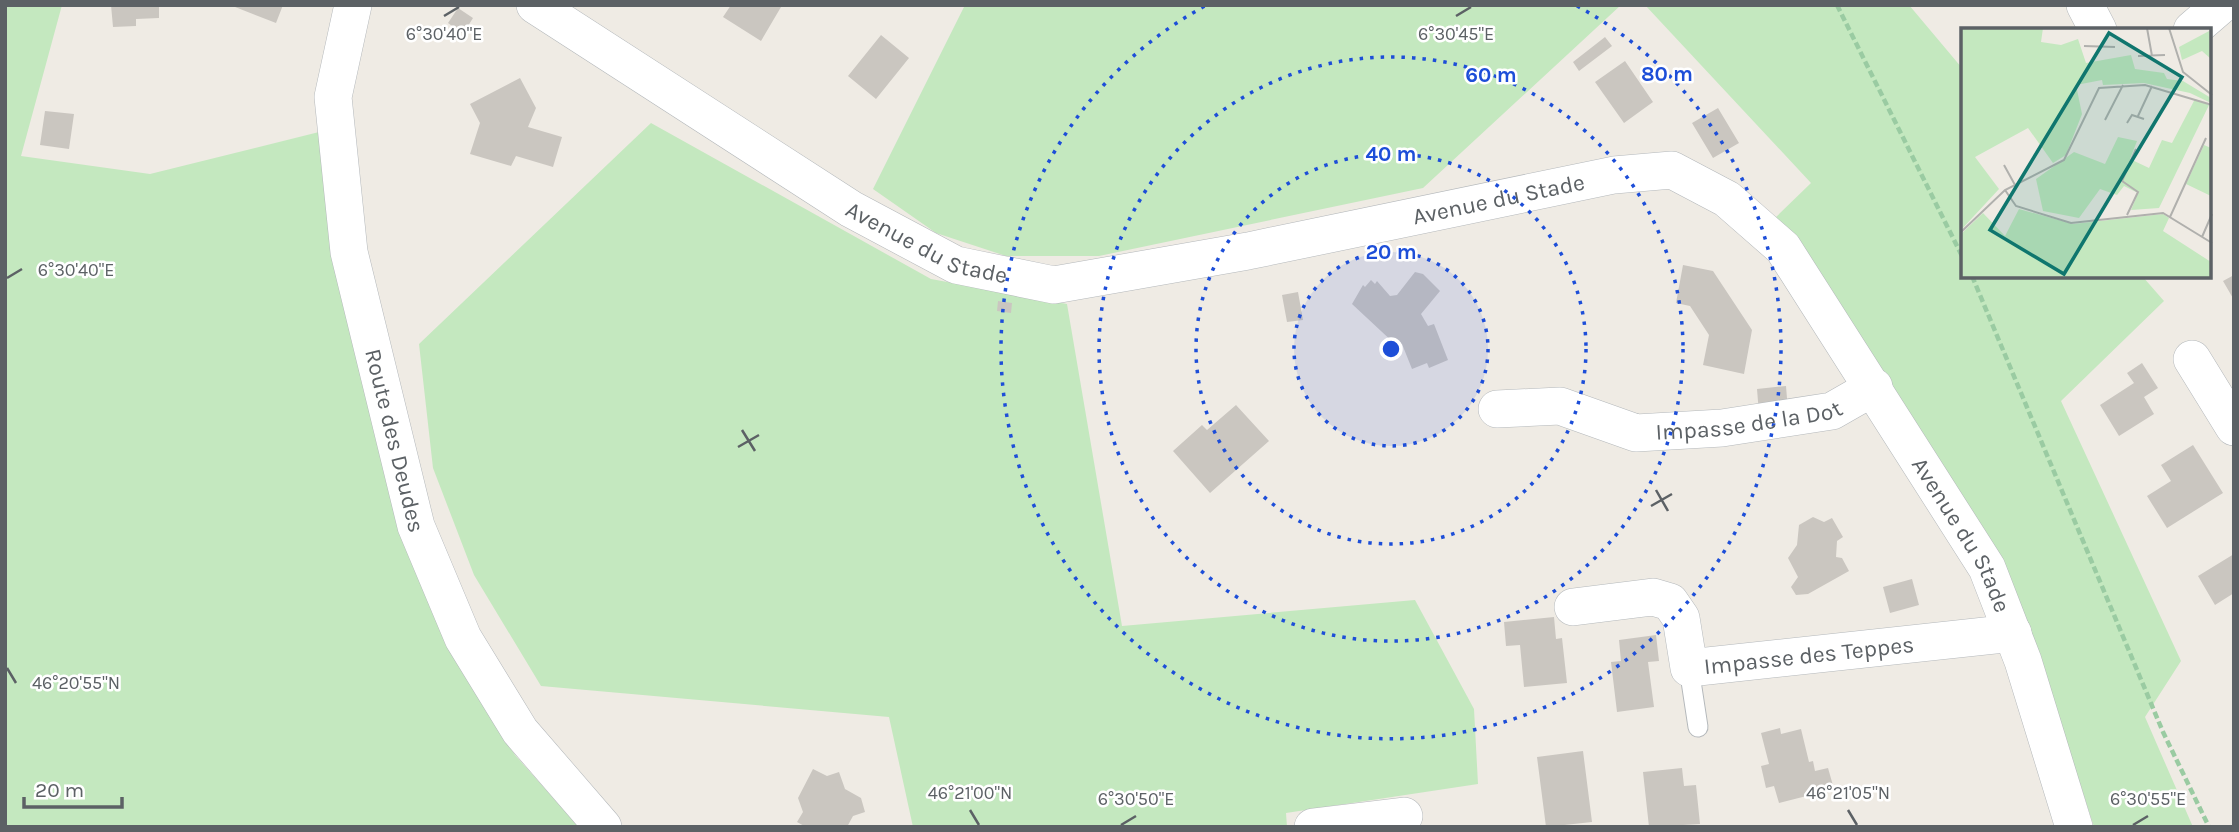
<svg xmlns="http://www.w3.org/2000/svg" width="2239" height="832" viewBox="0 0 2239 832" font-family="Karla,sans-serif">
  <rect width="100%" height="100%" fill="#efebe4"/>
  <!-- green -->
  <path fill="#c4e8bf" d="M 5,5 L 62,5 L 21,156 L 150,174 L 319,132 L 457,662 L 515,755 L 579,827 L 5,827 Z
    M 965,5 L 1621,5 L 1423,188 L 1099,256 L 1006,256 L 936,233 L 873,189 Z
    M 1645,5 L 1909,5 L 1962,68 L 1962,276 L 2143,277 L 2164,301 L 2061,401 L 2181,661 L 2145,717 L 2193,827 L 2094,827 L 2060,722 L 1775,218 L 1811,183 Z
    M 651,123 L 931,279 L 1067,304 L 1122,626 L 1415,600 L 1474,709 L 1478,784 L 1286,813 L 1287,827 L 913,827 L 889,717 L 541,686 L 474,575 L 433,468 L 419,344 Z"/>
  <!-- building -->
  <path fill="#cac6c0" d="M 111,5 L 159,5 L 159,18 L 136,19 L 136,26 L 113,27 Z
    M 230,5 L 283,5 L 276,23 Z
    M 731,5 L 778,5 L 781,7 L 761,41 L 723,17 Z
    M 458,8 L 473,18 L 463,34 L 448,23 Z
    M 881,35 L 909,58 L 876,99 L 848,76 Z
    M 1605,37 L 1612,46 L 1579,71 L 1573,62 Z
    M 1625,61 L 1653,102 L 1624,123 L 1595,82 Z
    M 520,78 L 536,108 L 528,127 L 562,137 L 553,167 L 516,156 L 511,166 L 470,154 L 480,123 L 470,104 Z
    M 1718,108 L 1739,143 L 1713,158 L 1692,123 Z
    M 45,111 L 74,114 L 69,149 L 40,145 Z
    M 1683,265 L 1713,271 L 1752,330 L 1744,374 L 1703,365 L 1709,335 L 1690,306 L 1676,303 Z
    M 1415,272 L 1423,274 L 1440,291 L 1421,314 L 1428,326 L 1434,324 L 1448,360 L 1429,368 L 1427,363 L 1412,369 L 1402,344 L 1396,345 L 1352,304 L 1363,285 L 1365,287 L 1371,280 L 1375,284 L 1377,281 L 1390,296 L 1397,295 Z
    M 2234,275 L 2234,300 L 2223,281 Z
    M 1298,292 L 1303,320 L 1287,322 L 1282,295 Z
    M 998,301 L 1012,303 L 1011,313 L 997,311 Z
    M 2142,363 L 2158,388 L 2144,397 L 2154,414 L 2119,436 L 2100,405 L 2134,383 L 2127,373 Z
    M 1786,386 L 1788,411 L 1759,414 L 1757,389 Z
    M 1236,405 L 1269,441 L 1210,493 L 1173,451 L 1202,425 L 1207,430 Z
    M 2193,445 L 2223,493 L 2167,528 L 2147,496 L 2171,481 L 2161,465 Z
    M 1813,517 L 1824,522 L 1832,518 L 1843,537 L 1837,541 L 1836,557 L 1842,558 L 1849,571 L 1808,594 L 1796,595 L 1791,587 L 1798,577 L 1788,558 L 1797,545 L 1799,525 Z
    M 2234,554 L 2234,593 L 2215,605 L 2198,576 Z
    M 1912,579 L 1919,605 L 1890,613 L 1883,587 Z
    M 1554,617 L 1556,639 L 1562,638 L 1567,683 L 1524,687 L 1520,645 L 1506,646 L 1504,622 Z
    M 1656,635 L 1659,661 L 1648,662 L 1654,707 L 1617,712 L 1611,662 L 1621,661 L 1619,640 Z
    M 1780,728 L 1781,734 L 1801,729 L 1809,762 L 1813,761 L 1815,771 L 1828,768 L 1834,789 L 1779,803 L 1774,786 L 1766,788 L 1761,766 L 1769,764 L 1761,733 Z
    M 1583,751 L 1592,822 L 1546,827 L 1537,757 Z
    M 1682,768 L 1684,786 L 1696,785 L 1700,824 L 1649,827 L 1643,772 Z
    M 813,769 L 827,776 L 839,772 L 845,789 L 861,798 L 865,812 L 853,816 L 847,827 L 806,827 L 797,822 L 803,812 L 798,798 Z"/>
  <g fill="none" stroke-linecap="round" stroke-linejoin="round">
    <defs>
      <path id="lane" d="M 1689,668 L 1698,727"/>
      <g id="street">
        <path id="s1" d="M 353,5 L 333,97 L 349,252 L 416,526 L 463,638 L 520,731 L 603,827"/>
        <path id="s2" d="M 535,5 L 851,209 L 956,265 L 1054,285 L 1248,251 L 1614,175 L 1672,170 L 1727,199 L 1783,248 L 1987,568 L 2023,661 L 2074,827"/>
        <path d="M 2085,5 L 2098,30"/>
        <path d="M 2192,30 L 2221,5"/>
        <path d="M 2192,359 L 2234,427"/>
        <path id="s3" d="M 1497,409 L 1560,406 L 1636,433 L 1722,428 L 1832,411 L 1874,387"/>
        <path id="s4" d="M 1573,607 L 1653,597 L 1670,602 L 1681,618 L 1689,668 L 2013,633"/>
        <path d="M 1313,827 L 1404,816"/>
      </g>
    </defs>
    <!-- lane casing -->
    <use href="#lane" stroke="#b4b8bb" stroke-width="21"/>
    <!-- street casing -->
    <use href="#street" stroke="#b4b8bb" stroke-width="38"/>
    <!-- path -->
    <path stroke="#9acba2" stroke-width="4.5" stroke-dasharray="7 3.5" stroke-linecap="butt" d="M 1837,5 L 1962,256
      M 1972,276 L 2163,732 L 2209,827"/>
    <!-- lane -->
    <use href="#lane" stroke="#fff" stroke-width="19"/>
    <!-- street -->
    <use href="#street" stroke="#fff" stroke-width="37"/>
  </g>
  <!-- ticks -->
  <path fill="none" stroke="#5c6165" stroke-width="2.5" d="M 444,16 L 459,7M 1456,16 L 1471,7M 7,278 L 22,269M 742,430 L 755,451M 738,447 L 759,435M 1656,490 L 1668,511M 1651,506 L 1672,494M 7,668 L 16,683M 970,810 L 979,825M 1848,810 L 1857,825M 1121,825 L 1136,816M 2133,825 L 2148,816"/>
  <!-- distance rings -->
  <circle cx="1391" cy="349" r="97" fill="#1d4ed8" fill-opacity=".12"/>
  <g fill="none" stroke="#1d4ed8" stroke-width="3.5" stroke-dasharray="3.5 7">
    <circle cx="1391" cy="349" r="97"/>
    <circle cx="1391" cy="349" r="195"/>
    <circle cx="1391" cy="349" r="292"/>
    <path d="M1577 6A390 390 0 1 1 1205 6"/>
  </g>
  <g text-anchor="middle" dominant-baseline="central" stroke-width="5" stroke-linejoin="round" paint-order="stroke">
    <!-- street labels -->
    <g font-size="23" fill="#5c6165" stroke="#fff">
      <text stroke="none"><textPath href="#s2" startOffset="1048">Avenue du Stade</textPath></text>
      <text stroke="none"><textPath href="#s2" startOffset="460">Avenue du Stade</textPath></text>
      <text stroke="none"><textPath href="#s3" startOffset="257">Impasse de la Dot</textPath></text>
      <text stroke="none"><textPath href="#s1" startOffset="444">Route des Deudes</textPath></text>
      <text stroke="none"><textPath href="#s2" startOffset="1699">Avenue du Stade</textPath></text>
      <text stroke="none"><textPath href="#s4" startOffset="289">Impasse des Teppes</textPath></text>
    </g>
  </g>
  <!-- overview -->
  <g transform="translate(1961 28)">
    <rect width="250" height="250" fill="#efebe4"/>
    <path d="M 0,0 L 82,0 L 80,14 L 100,17 L 117,11 L 125,35 L 170,27 L 174,41 L 203,45 L 206,51 L 222,53 L 250,70 L 250,75 L 229,65 L 183,55 L 142,57 L 141,52 L 115,57 L 121,86 L 105,127 L 92,135 L 67,100 L 14,129 L 38,161 L 0,202 ZM 250,2 L 250,31 L 241,23 L 221,32 L 218,19 ZM 234,71 L 248,77 L 198,180 L 170,182 L 177,165 L 163,158 L 156,167 L 139,161 L 118,190 L 82,183 L 75,151 L 113,124 L 144,136 L 157,109 L 176,113 L 169,131 L 188,140 L 201,112 L 211,115 ZM 243,117 L 250,120 L 250,168 L 225,156 ZM 58,181 L 112,196 L 202,186 L 208,190 L 202,203 L 250,234 L 250,250 L 0,250 L 0,206 L 22,185 L 44,208 Z" fill="#c4e8bf"/>
    <path fill="none" stroke="#b0b0ad" stroke-width="2" d="M 118,0 L 147,0M 186,0 L 191,28M 208,0 L 222,44 L 251,67M 123,18 L 154,19M 177,28 L 204,27M 177,88 L 191,58M 144,92 L 162,57M 166,95 L 171,87 L 183,91M 43,137 L 54,157M 44,162 L 55,178 L 110,195 L 202,185 L 251,215M 166,187 L 177,164 L 161,153 L 175,121M 209,189 L 245,110M 0,204 L 44,162 L 103,132 L 138,60 L 184,57 L 251,77M 241,209 L 251,186"/>
    <path fill="#0f766e" fill-opacity="0.15" stroke="#0f766e" stroke-width="3.5" d="M 148,5 L 221,49 L 103,246 L 29,202 Z"/>
    <rect width="250" height="250" fill="none" stroke="#5c6165" stroke-width="3.5"/>
  </g>
  <g font-size="18" text-anchor="middle" fill="#5c6165" stroke="#fff" stroke-width="5" stroke-linejoin="round" paint-order="stroke">
    <text x="444" y="40">6°30'40"E</text>
    <text x="1456" y="40">6°30'45"E</text>
    <text x="76" y="276">6°30'40"E</text>
    <text x="76" y="689">46°20'55"N</text>
    <text x="970" y="799">46°21'00"N</text>
    <text x="1848" y="799">46°21'05"N</text>
    <text x="1136" y="805">6°30'50"E</text>
    <text x="2148" y="805">6°30'55"E</text>
  </g>
  <circle cx="1391" cy="349" r="10" fill="#1d4ed8" stroke="#fff" stroke-width="3.5"/>
  <g font-size="21" text-anchor="middle" font-weight="bold" fill="#1d4ed8" stroke="#fff" stroke-width="5" stroke-linejoin="round" paint-order="stroke">
    <text x="1667" y="81">80 m</text>
    <text x="1491" y="82">60 m</text>
    <text x="1391" y="161">40 m</text>
    <text x="1391" y="259">20 m</text>
  </g>
  <!-- border -->
  <rect width="2239" height="832" fill="none" stroke="#5c6165" stroke-width="14"/>
  <!-- scale -->
  <path d="M24 797v10h98v-10" fill="none" stroke="#5c6165" stroke-width="3.5"/>
  <text x="35" y="797" font-size="21" fill="#5c6165" stroke="#ffffff" stroke-width="5" paint-order="stroke">20 m</text>
</svg>
